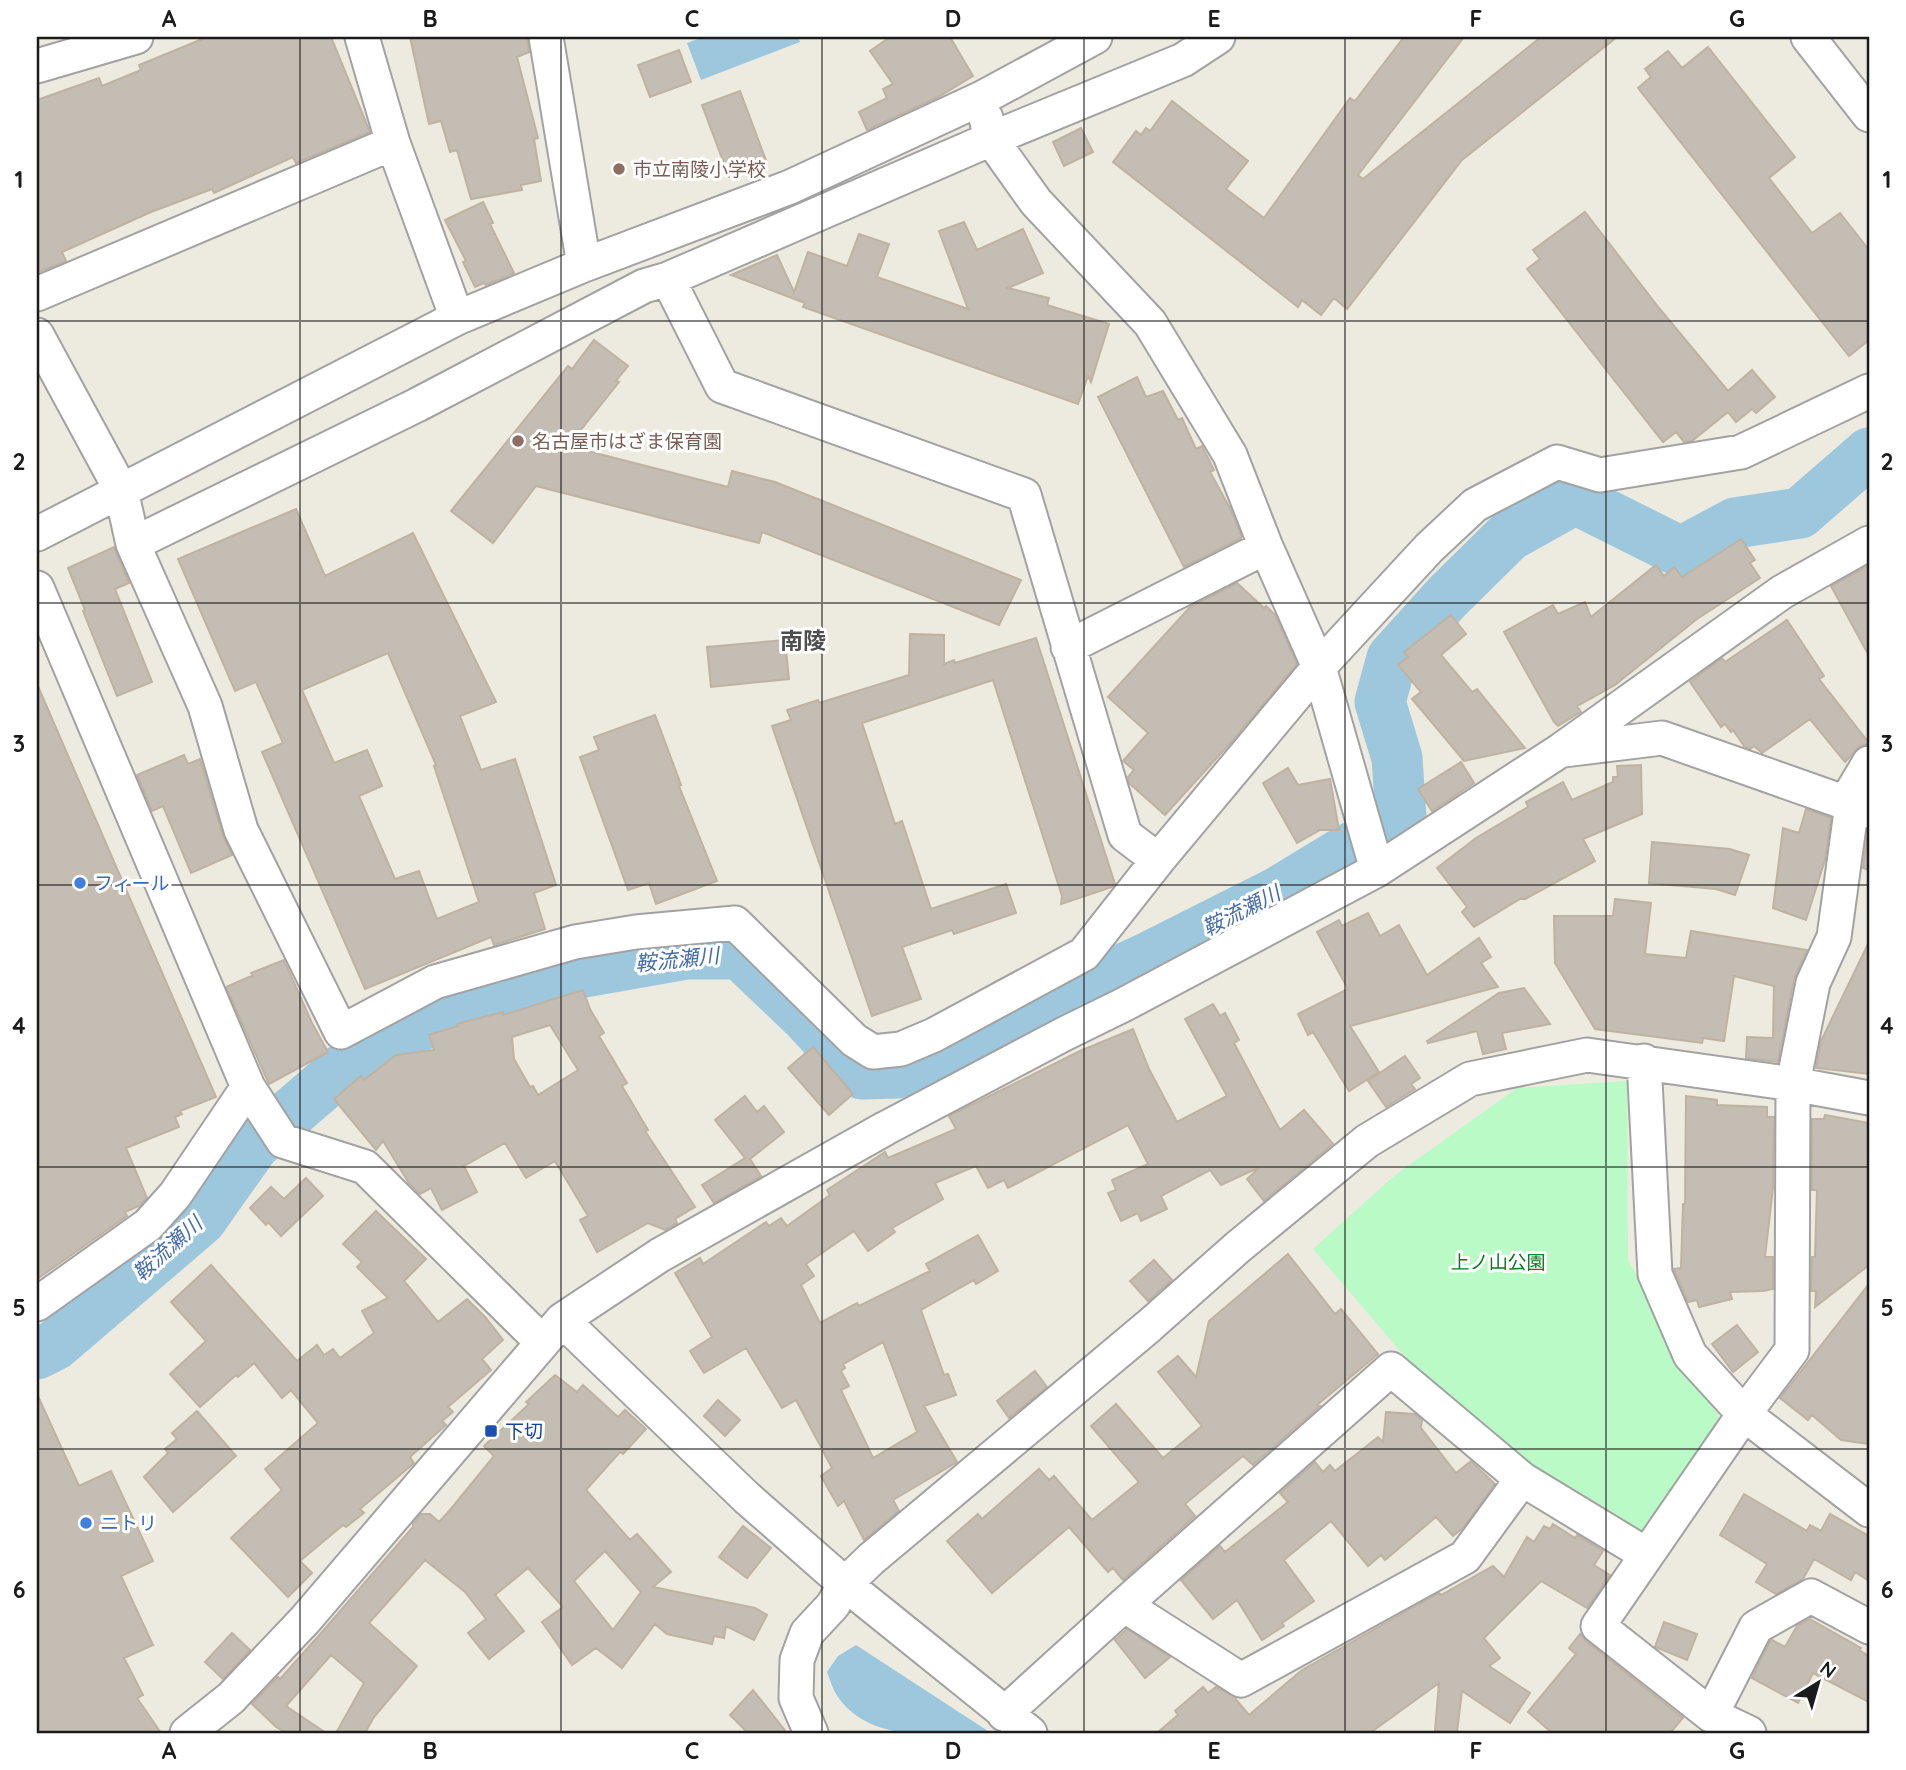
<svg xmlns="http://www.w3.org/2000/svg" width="1906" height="1770" viewBox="0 0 1906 1770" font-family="Quicksand,'Noto Sans JP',sans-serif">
  <rect width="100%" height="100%" fill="#edeadf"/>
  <!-- park -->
  <path fill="#b9fac6" d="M 1627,1081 L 1628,1260 L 1720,1419 L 1647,1555 L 1522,1479 L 1406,1358 L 1313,1249 L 1394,1176 L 1517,1088 Z"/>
  <!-- water -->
  <path fill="#9dc7dd" d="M 703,37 L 798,37 L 800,42 L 701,80 L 687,43 Z
    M 856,1645 L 991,1733 C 941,1733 871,1745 838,1697 C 833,1690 830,1680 827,1672 L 838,1656 Z"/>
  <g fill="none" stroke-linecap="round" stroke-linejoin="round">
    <!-- river -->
    <path stroke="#9dc7dd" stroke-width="51" d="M 1397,820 L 1401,818 L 1397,758 L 1380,702 L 1392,658 L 1447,597 L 1509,536 L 1575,499 L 1681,552 L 1735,523 L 1800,513 L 1869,453
      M 37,1354 L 55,1345 L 201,1220 L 254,1145 L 341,1070 L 466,1000 L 568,975 L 687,954 L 740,954 L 805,1016 L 844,1058 L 862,1074 L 897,1073 L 1145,959 L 1278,892 L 1352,847"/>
  </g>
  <!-- building -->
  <path fill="#c4bdb3" stroke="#bfb2a1" stroke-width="2" fill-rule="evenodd" d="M 207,37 L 331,37 L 370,132 L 296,163 L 293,157 L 214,193 L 212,189 L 151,212 L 62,252 L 66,261 L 37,273 L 37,100 L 99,78 L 102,86 L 141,70 L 139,65 Z
    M 410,37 L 527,37 L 529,52 L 517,57 L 538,138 L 534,139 L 541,181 L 521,185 L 522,190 L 471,199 L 457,150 L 450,152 L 441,121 L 429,124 Z
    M 890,37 L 950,37 L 973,76 L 940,96 L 867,130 L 859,112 L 887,98 L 883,89 L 893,84 L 870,51 Z
    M 1404,37 L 1464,37 L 1358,175 L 1363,179 L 1541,37 L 1617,37 L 1462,160 L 1347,309 L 1334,298 L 1321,315 L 1302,300 L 1298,307 L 1113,162 L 1136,131 L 1141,135 L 1146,128 L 1150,131 L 1172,101 L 1248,161 L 1226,189 L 1264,218 L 1350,98 L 1355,101 Z
    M 1708,47 L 1795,157 L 1769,178 L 1812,233 L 1840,213 L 1869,250 L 1869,340 L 1849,356 L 1638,88 L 1651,77 L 1645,69 L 1668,51 L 1682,68 Z
    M 679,50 L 691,82 L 650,97 L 638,65 Z
    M 740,91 L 767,163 L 729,177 L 702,105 Z
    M 1081,128 L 1093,152 L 1064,166 L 1053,142 Z
    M 483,202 L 493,223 L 490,224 L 514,273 L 486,285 L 484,283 L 475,287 L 463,262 L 466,261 L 445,220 Z
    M 1585,212 L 1659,308 L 1728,391 L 1752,370 L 1775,397 L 1756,413 L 1752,409 L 1736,422 L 1728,412 L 1692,441 L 1684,442 L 1676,432 L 1663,442 L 1527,269 L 1540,259 L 1533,250 Z
    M 964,222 L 977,250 L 1023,229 L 1043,273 L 1008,288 L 1049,298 L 1047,305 L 1109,324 L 1091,382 L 1088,376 L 1078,404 L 803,307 L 805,303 L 731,275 L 777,255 L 794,292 L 808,252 L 847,266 L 859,234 L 889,244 L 877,277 L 968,309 L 939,231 Z
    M 594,340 L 628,366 L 616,381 L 619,382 L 568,446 L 728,487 L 732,471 L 775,482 L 1021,580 L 999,625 L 762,532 L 759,543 L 536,486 L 493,543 L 451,511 L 568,366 L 572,369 Z
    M 1137,377 L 1146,397 L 1163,391 L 1178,420 L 1182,418 L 1196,449 L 1202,446 L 1214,470 L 1210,472 L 1231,510 L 1241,535 L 1241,538 L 1184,567 L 1098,397 Z
    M 296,509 L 325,576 L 413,533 L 496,702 L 460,716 L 481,770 L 515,759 L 556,885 L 534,893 L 545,929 L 494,945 L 491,937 L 365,989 L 262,752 L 283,743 L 256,682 L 235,691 L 178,559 ZM 388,653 L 436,765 L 434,766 L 479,902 L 437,919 L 419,871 L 395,879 L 359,796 L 382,786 L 367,750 L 334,763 L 302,690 Z
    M 1741,539 L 1755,560 L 1750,563 L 1760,578 L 1697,619 L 1615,685 L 1577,706 L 1581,712 L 1579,713 L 1558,726 L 1554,722 L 1504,632 L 1553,605 L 1558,614 L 1585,602 L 1591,617 L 1656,565 L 1664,576 L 1674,567 L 1682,577 Z
    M 114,547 L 129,583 L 115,589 L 152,682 L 117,696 L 83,611 L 85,610 L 68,568 Z
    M 1869,565 L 1869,656 L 1831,586 Z
    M 1237,583 L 1264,608 L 1266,606 L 1275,615 L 1297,664 L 1234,739 L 1165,815 L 1129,783 L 1128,777 L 1134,770 L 1123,761 L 1148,733 L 1108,697 L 1190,607 Z
    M 1451,615 L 1466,634 L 1441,655 L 1472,692 L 1477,689 L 1525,748 L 1464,761 L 1412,699 L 1421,692 L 1398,665 L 1408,657 L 1404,652 Z
    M 1787,620 L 1824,676 L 1819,679 L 1869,743 L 1859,747 L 1845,762 L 1810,719 L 1762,753 L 1754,746 L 1750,749 L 1744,746 L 1733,730 L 1731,732 L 1725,724 L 1721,727 L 1690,682 L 1722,658 L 1725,662 Z
    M 910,634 L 944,635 L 944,664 L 954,660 L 955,663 L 1036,638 L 1115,884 L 1112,887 L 1061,904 L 1062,896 L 993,680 L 862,723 L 895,824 L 902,821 L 931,909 L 1006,884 L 1016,913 L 954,934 L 952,930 L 902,947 L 921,999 L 872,1016 L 772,726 L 791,720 L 787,710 L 818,700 L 819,703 L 909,675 Z
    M 785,640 L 789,679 L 711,687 L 707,647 Z
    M 37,684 L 216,1097 L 180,1111 L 182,1114 L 175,1117 L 179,1127 L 126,1148 L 147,1198 L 139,1206 L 125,1212 L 127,1216 L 37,1279 Z
    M 655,715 L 681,785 L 679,786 L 717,881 L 656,904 L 649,883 L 628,890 L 580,757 L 599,750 L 594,737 Z
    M 184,755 L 188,764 L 200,759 L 223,836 L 232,855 L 191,873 L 163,806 L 152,811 L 137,775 Z
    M 1461,762 L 1474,783 L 1432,811 L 1418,789 Z
    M 1641,765 L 1642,814 L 1583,839 L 1595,861 L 1525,899 L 1520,899 L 1474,927 L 1462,912 L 1467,907 L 1437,868 L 1476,838 L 1528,807 L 1526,802 L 1563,782 L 1572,800 L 1613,782 L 1613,777 L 1618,777 L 1617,766 Z
    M 1288,768 L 1298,785 L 1330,779 L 1339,830 L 1320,830 L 1297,843 L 1263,783 Z
    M 1806,809 L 1831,818 L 1825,860 L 1806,920 L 1773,908 L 1783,828 L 1799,833 Z
    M 1868,830 L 1869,830 L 1869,870 L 1863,868 Z
    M 1652,842 L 1730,849 L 1749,855 L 1735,895 L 1716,889 L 1649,883 Z
    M 1615,899 L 1651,903 L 1645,954 L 1686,958 L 1691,931 L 1807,950 L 1794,979 L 1778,1062 L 1746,1058 L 1747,1037 L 1773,1038 L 1774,986 L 1734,976 L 1724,1041 L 1703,1038 L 1702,1043 L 1595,1029 L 1555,963 L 1554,916 L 1613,916 Z
    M 1368,913 L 1380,936 L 1399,925 L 1427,975 L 1479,938 L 1491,957 L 1481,963 L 1498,987 L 1350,1026 L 1379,1072 L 1349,1091 L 1313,1032 L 1308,1035 L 1298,1014 L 1348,989 L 1317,932 L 1339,920 L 1342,926 Z
    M 1869,942 L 1869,1074 L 1816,1068 L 1821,1041 Z
    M 284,960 L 312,1023 L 328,1052 L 269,1084 L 226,987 L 249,977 L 253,976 L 251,973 Z
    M 1524,988 L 1550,1024 L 1502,1033 L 1506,1049 L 1483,1054 L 1477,1031 L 1428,1043 L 1427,1041 L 1499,993 Z
    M 583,990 L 590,1009 L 604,1033 L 599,1036 L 627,1083 L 622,1086 L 648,1130 L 645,1131 L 695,1207 L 675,1219 L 677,1223 L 665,1230 L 648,1223 L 597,1252 L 580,1220 L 588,1216 L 555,1161 L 526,1178 L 505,1143 L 464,1166 L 477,1192 L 442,1210 L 431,1188 L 420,1194 L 409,1183 L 383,1141 L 376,1150 L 334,1099 L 361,1076 L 364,1080 L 396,1055 L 434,1050 L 429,1035 L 458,1026 L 457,1024 L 503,1012 L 503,1015 ZM 550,1025 L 578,1070 L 538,1095 L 533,1086 L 530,1087 L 514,1059 L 512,1037 Z
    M 1213,1004 L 1220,1016 L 1225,1013 L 1239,1040 L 1234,1043 L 1280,1130 L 1304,1110 L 1333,1144 L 1264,1201 L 1247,1179 L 1260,1167 L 1221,1185 L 1210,1170 L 1161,1196 L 1167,1209 L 1141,1221 L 1138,1213 L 1121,1221 L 1108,1193 L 1116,1190 L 1112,1180 L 1148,1164 L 1128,1125 L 1008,1188 L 1004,1180 L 988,1188 L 976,1166 L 935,1183 L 943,1199 L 892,1228 L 895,1232 L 868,1251 L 854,1231 L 806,1264 L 814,1276 L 801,1285 L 820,1323 L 857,1303 L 859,1306 L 930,1271 L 926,1264 L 978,1235 L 998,1271 L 976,1284 L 974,1280 L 921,1310 L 944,1375 L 948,1374 L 956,1395 L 924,1406 L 957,1462 L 893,1500 L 899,1511 L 864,1540 L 844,1501 L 838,1506 L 821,1476 L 832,1468 L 796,1400 L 782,1408 L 746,1348 L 704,1373 L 690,1351 L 712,1337 L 675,1273 L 700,1258 L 703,1264 L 766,1222 L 769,1226 L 781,1218 L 787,1226 L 830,1195 L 827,1190 L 885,1152 L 888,1158 L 956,1129 L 949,1116 L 1080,1051 L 1133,1029 L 1149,1069 L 1177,1122 L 1227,1096 L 1185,1019 ZM 883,1342 L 917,1432 L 873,1458 L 841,1390 L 849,1386 L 841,1371 L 845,1368 L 843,1364 Z
    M 813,1047 L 853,1094 L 829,1115 L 788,1068 Z
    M 1405,1056 L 1420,1078 L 1411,1084 L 1415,1089 L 1386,1107 L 1368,1081 Z
    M 745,1096 L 757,1112 L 764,1106 L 784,1132 L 750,1159 L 761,1176 L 714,1203 L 702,1185 L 745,1158 L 715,1120 Z
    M 1686,1096 L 1717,1100 L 1717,1105 L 1767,1107 L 1767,1117 L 1774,1117 L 1773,1188 L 1765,1257 L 1773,1257 L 1773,1289 L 1763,1291 L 1730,1292 L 1732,1299 L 1699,1307 L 1697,1300 L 1688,1302 L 1674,1269 L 1681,1268 L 1683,1204 L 1685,1204 Z
    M 1825,1115 L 1869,1123 L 1869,1265 L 1815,1307 L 1816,1291 L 1811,1291 L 1812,1257 L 1815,1257 L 1817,1190 L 1812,1190 L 1812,1119 L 1824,1119 Z
    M 306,1178 L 323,1196 L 281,1236 L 268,1222 L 266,1225 L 250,1208 L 271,1187 L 284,1199 Z
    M 376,1211 L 426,1259 L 404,1281 L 438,1322 L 467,1299 L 486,1318 L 503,1340 L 482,1359 L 491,1370 L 448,1407 L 453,1412 L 442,1421 L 446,1425 L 410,1457 L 414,1463 L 360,1509 L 364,1513 L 346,1527 L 343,1525 L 300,1561 L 312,1573 L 288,1597 L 231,1538 L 282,1490 L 265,1469 L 318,1423 L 291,1390 L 282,1398 L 254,1363 L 238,1377 L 236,1375 L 200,1407 L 170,1374 L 206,1341 L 171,1302 L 211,1265 L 297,1361 L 317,1345 L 324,1355 L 333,1349 L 340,1358 L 374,1333 L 362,1311 L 388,1298 L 357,1267 L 362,1262 L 343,1244 Z
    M 1288,1254 L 1335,1314 L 1341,1309 L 1378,1354 L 1317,1405 L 1320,1406 L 1253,1465 L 1243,1456 L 1185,1504 L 1195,1516 L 1123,1580 L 1113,1568 L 1108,1572 L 1069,1527 L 992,1593 L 947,1541 L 978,1514 L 982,1519 L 1039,1469 L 1049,1480 L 1054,1476 L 1092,1520 L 1139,1482 L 1091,1426 L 1116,1404 L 1163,1458 L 1202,1426 L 1158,1372 L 1178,1356 L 1196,1377 L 1209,1321 Z
    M 1154,1260 L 1172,1280 L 1148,1301 L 1130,1281 Z
    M 1869,1284 L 1869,1444 L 1841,1440 L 1812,1415 L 1808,1420 L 1780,1398 Z
    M 1737,1325 L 1758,1352 L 1733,1372 L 1712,1344 Z
    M 1035,1371 L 1047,1387 L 1009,1418 L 997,1401 Z
    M 555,1375 L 577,1392 L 583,1385 L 618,1417 L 625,1410 L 646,1429 L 623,1454 L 620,1452 L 586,1490 L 630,1540 L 637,1534 L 671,1572 L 653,1587 L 755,1608 L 767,1615 L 754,1640 L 726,1626 L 724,1638 L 714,1636 L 712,1644 L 667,1634 L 655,1624 L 622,1668 L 596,1648 L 572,1665 L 542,1622 L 563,1607 L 528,1568 L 495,1595 L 524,1631 L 489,1659 L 468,1633 L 486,1619 L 465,1592 L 425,1560 L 369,1623 L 417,1666 L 374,1717 L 365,1733 L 336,1733 L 364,1683 L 331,1655 L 286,1706 L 326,1733 L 287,1733 L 276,1727 L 252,1704 L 278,1677 L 280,1679 L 322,1632 L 413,1527 L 413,1524 L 421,1514 L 430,1514 L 439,1522 L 450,1510 L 494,1456 L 484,1446 L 529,1404 L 526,1402 ZM 605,1551 L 641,1592 L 613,1630 L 574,1581 Z
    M 37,1394 L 79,1486 L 111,1471 L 153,1561 L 121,1576 L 153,1645 L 124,1658 L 143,1695 L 137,1698 L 161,1733 L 37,1733 Z
    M 718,1400 L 740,1420 L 725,1436 L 704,1416 Z
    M 197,1411 L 236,1456 L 173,1512 L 144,1477 L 168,1453 L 165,1449 L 177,1439 L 172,1433 Z
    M 1386,1412 L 1415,1414 L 1422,1420 L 1421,1428 L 1456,1473 L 1471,1461 L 1495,1484 L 1463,1528 L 1453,1536 L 1436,1517 L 1385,1560 L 1381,1555 L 1368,1566 L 1331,1521 L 1284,1560 L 1314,1601 L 1282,1623 L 1284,1626 L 1262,1640 L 1237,1600 L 1213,1619 L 1181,1580 L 1220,1546 L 1225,1552 L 1288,1502 L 1280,1493 L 1315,1462 L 1323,1472 L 1330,1465 L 1335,1471 L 1378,1437 L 1383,1442 Z
    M 1744,1494 L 1807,1531 L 1810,1525 L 1821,1531 L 1830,1514 L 1869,1536 L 1869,1581 L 1855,1572 L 1851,1580 L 1814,1559 L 1803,1579 L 1776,1594 L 1756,1582 L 1767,1564 L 1720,1535 Z
    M 1553,1524 L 1575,1538 L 1577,1535 L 1603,1551 L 1594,1565 L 1610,1575 L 1587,1608 L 1541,1581 L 1484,1638 L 1500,1658 L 1489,1666 L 1530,1693 L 1510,1723 L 1462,1691 L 1457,1732 L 1435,1731 L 1439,1683 L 1370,1733 L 1157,1733 L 1178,1715 L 1175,1711 L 1203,1687 L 1208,1693 L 1216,1687 L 1234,1697 L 1249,1715 L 1302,1670 L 1439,1593 L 1441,1595 L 1493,1566 L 1504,1577 L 1527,1537 L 1534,1542 L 1544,1526 L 1550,1529 Z
    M 743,1526 L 771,1548 L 747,1578 L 719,1557 Z
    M 1810,1619 L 1861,1648 L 1859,1650 L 1869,1656 L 1869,1702 L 1813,1673 L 1798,1703 L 1752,1678 L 1770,1641 L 1772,1640 L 1785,1647 L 1797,1626 Z
    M 1664,1622 L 1697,1634 L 1687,1660 L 1655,1647 Z
    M 1127,1629 L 1170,1657 L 1145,1678 L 1115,1640 Z
    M 232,1633 L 250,1650 L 223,1679 L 205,1662 Z
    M 1580,1634 L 1586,1641 L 1683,1718 L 1670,1733 L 1552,1733 L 1528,1712 L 1576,1654 L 1569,1648 Z
    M 753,1690 L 787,1733 L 748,1733 L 730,1715 Z"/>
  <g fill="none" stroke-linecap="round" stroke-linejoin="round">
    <defs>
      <path id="minor" d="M 362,37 L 393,143 L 457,318
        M 546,37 L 584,265
        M 1808,37 L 1869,115
        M 37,66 L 136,37
        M 986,118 L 991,139 L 1036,202 L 1150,323 L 1230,455 L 1266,547 L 1319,667 L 1377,870
        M 668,279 L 722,386 L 1024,495 L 1125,835 L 1158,860
        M 37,294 L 393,143
        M 37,335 L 121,490 L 133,544 L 205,706 L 241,830 L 341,1032 L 435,982 L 575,942 L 636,932 L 735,923 L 854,1040 L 873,1052 L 901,1049 L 934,1035 L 1084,954 L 1158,860 L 1319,667 L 1429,548 L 1475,505 L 1557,462 L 1600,475 L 1741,452 L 1869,391
        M 37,534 L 457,318 L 584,265 L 790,187 L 982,98 L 1095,37
        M 133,544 L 417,405 L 644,286 L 668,279 L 991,139 L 1183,60 L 1218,37
        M 37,588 L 248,1087 L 283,1141 L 365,1167 L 542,1342
        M 1068,647 L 1266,547
        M 1564,750 L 1662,738 L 1869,811
        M 1846,802 L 1869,763
        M 1644,1061 L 1655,1274 L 1690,1355 L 1744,1414 L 1869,1510
        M 37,1304 L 148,1225 L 175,1195 L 248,1087
        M 562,1320 L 747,1498 L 845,1584 L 1030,1733
        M 1124,1605 L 1241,1680 L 1465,1557 L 1522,1479
        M 1004,1714 L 1124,1605 L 1391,1369 L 1522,1479 L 1647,1555
        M 1711,1715 L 1756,1627 L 1811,1596 L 1869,1627
        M 187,1733 L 231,1698 L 305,1620 L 562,1320 L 660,1255 L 886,1128 L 1064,1034 L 1123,1005 L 1377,870 L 1561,750 L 1782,592 L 1869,543
        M 811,1733 L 796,1698 L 797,1660 L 807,1633 L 833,1605 L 845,1584 L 871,1559 L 1149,1326 L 1238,1247 L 1367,1141 L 1470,1079 L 1587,1055 L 1793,1084 L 1869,1098
        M 1749,1733 L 1711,1715 L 1598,1626 L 1744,1414 L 1792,1350 L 1793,1084 L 1813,983 L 1834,937 L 1852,804"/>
    </defs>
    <!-- minor casing -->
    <use href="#minor" stroke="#a2a2a2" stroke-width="37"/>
    <!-- minor -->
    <use href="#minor" stroke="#fff" stroke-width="33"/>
  </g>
  <!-- grid -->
  <path fill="none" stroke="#1b1b1b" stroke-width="2" stroke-opacity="0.55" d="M 300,37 L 300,1733M 561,37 L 561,1733M 822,37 L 822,1733M 1084,37 L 1084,1733M 1345,37 L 1345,1733M 1606,37 L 1606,1733M 37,321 L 1869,321M 37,603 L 1869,603M 37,885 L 1869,885M 37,1167 L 1869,1167M 37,1449 L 1869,1449"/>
  <!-- markers -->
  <g fill="#8d6e63" stroke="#fff" stroke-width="2.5">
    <circle cx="619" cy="169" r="7"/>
    <circle cx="518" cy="441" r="7"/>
  </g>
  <g fill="#3f7fe0" stroke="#fff" stroke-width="2.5">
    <circle cx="80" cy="883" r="7"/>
    <circle cx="86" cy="1523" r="7"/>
  </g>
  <rect fill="#1a4fb4" stroke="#fff" stroke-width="2.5" x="484" y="1424" width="14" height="14" rx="3.5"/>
  <g text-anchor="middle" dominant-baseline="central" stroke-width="6" stroke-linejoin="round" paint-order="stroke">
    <!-- education labels -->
    <g font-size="19" fill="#785e54" stroke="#fff" text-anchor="start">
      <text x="633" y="169">市立南陵小学校</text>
      <text x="532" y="441">名古屋市はざま保育園</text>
    </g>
    <!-- shop labels -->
    <g font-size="19" fill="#366cbe" stroke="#fff" text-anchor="start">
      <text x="94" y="883">フィール</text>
      <text x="100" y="1523">ニトリ</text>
    </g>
    <!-- park labels -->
    <g font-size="19" fill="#08791f" stroke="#fff">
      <text x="1498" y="1262">上ノ山公園</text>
    </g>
    <!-- transit labels -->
    <g font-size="19" fill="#164399" stroke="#fff" text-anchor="start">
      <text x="505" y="1431">下切</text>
    </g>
    <!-- water labels -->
    <g font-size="21" font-style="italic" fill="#456cac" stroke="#fff">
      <text transform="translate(1241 910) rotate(-27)">鞍流瀬川</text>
      <text transform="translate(677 959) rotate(-6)">鞍流瀬川</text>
      <text transform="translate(167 1248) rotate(-42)">鞍流瀬川</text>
    </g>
    <!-- quarter labels -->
    <g font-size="23" font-weight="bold" fill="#4e4e4e" stroke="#fff">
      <text x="803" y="640">南陵</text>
    </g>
  </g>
  <!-- border -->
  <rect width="1906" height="1770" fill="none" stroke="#ffffff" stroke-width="77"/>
  <!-- north arrow -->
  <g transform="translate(1818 1683) rotate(37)" stroke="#ffffff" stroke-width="5" paint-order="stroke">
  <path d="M0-5L12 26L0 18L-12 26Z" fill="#1b1b1b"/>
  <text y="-10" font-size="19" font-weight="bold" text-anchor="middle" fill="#1b1b1b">N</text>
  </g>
  <rect x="38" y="38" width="1830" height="1694" fill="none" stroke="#1b1b1b" stroke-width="2.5"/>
  <g font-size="23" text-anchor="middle" font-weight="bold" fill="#1b1b1b">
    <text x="169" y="27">A</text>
    <text x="430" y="27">B</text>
    <text x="692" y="27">C</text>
    <text x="953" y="27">D</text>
    <text x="1214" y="27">E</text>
    <text x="1476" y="27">F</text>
    <text x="1737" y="27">G</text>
    <text x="19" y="188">1</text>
    <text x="1887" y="188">1</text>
    <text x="19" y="470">2</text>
    <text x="1887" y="470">2</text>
    <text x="19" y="752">3</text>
    <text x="1887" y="752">3</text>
    <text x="19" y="1034">4</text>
    <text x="1887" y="1034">4</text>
    <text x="19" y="1316">5</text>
    <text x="1887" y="1316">5</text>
    <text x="19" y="1598">6</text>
    <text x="1887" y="1598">6</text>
    <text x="169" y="1759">A</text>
    <text x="430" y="1759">B</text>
    <text x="692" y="1759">C</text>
    <text x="953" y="1759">D</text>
    <text x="1214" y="1759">E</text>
    <text x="1476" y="1759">F</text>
    <text x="1737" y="1759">G</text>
  </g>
</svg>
